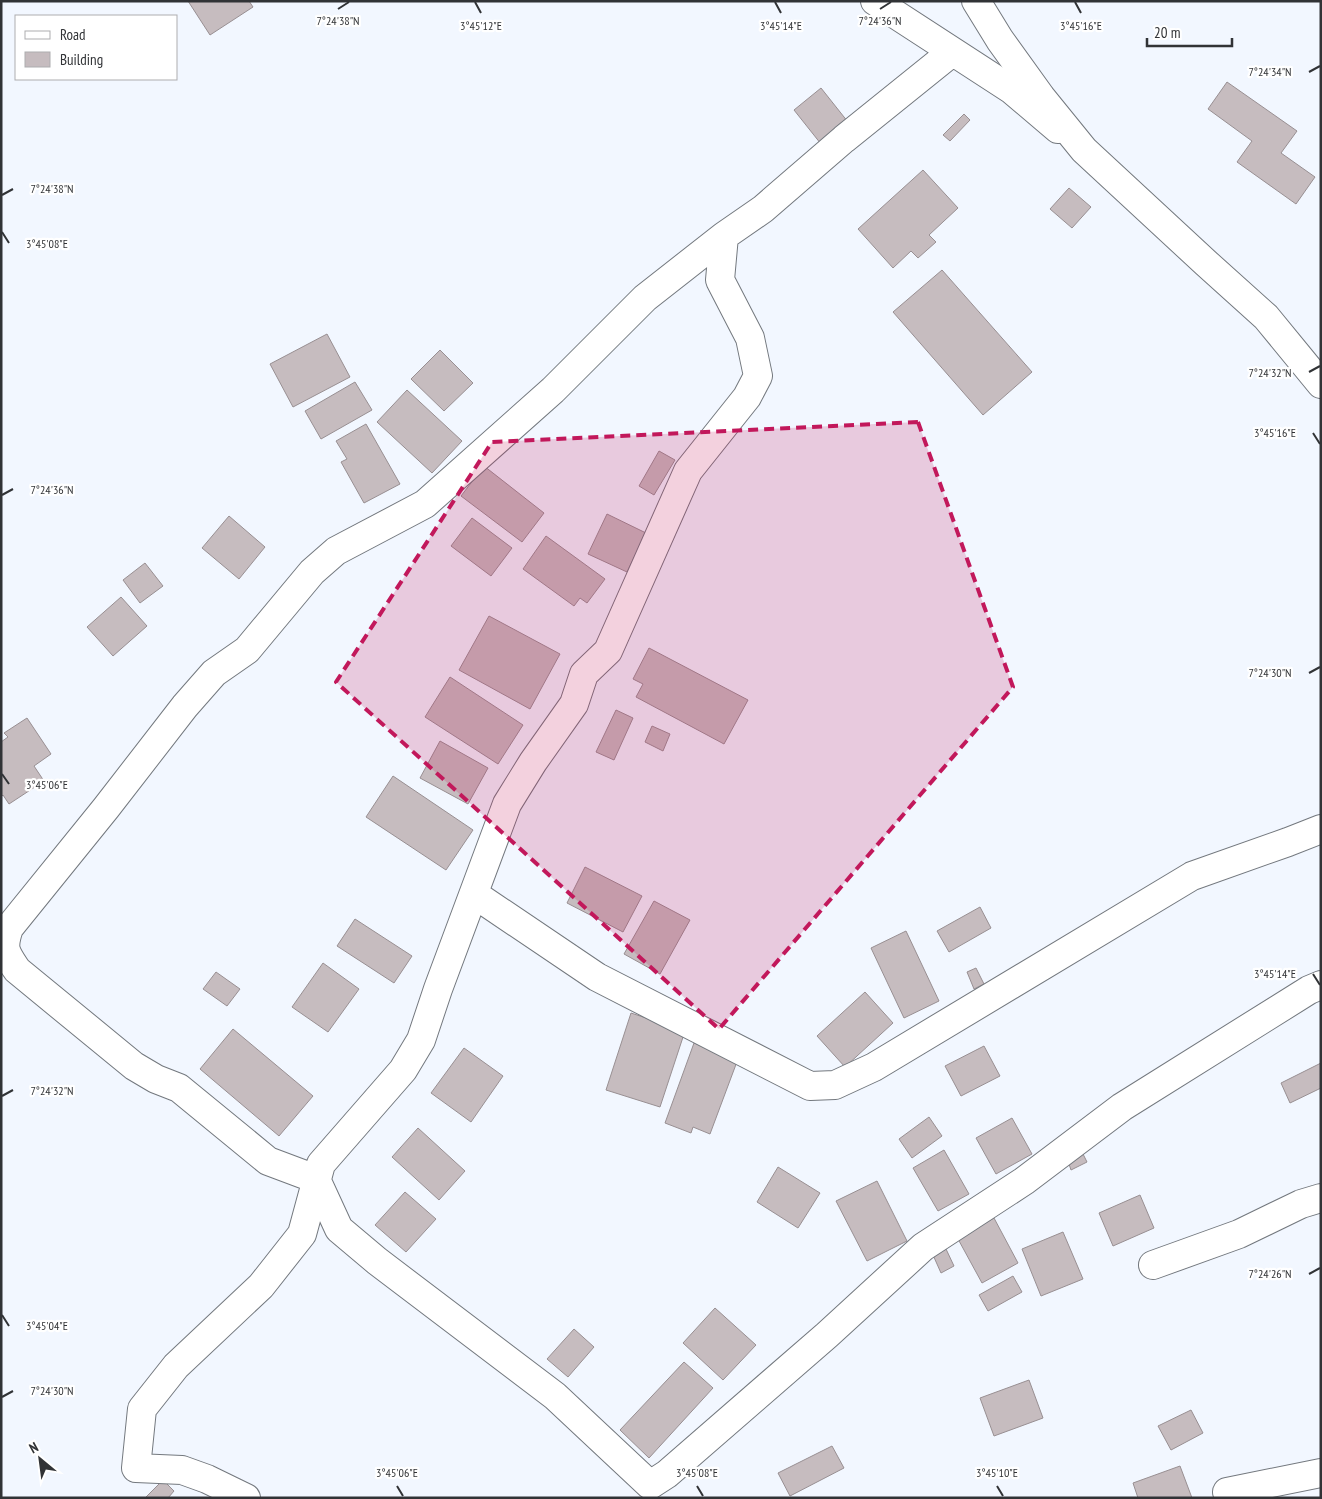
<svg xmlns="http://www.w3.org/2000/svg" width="1322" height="1499" viewBox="0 0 1322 1499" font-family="'PT Sans Narrow',sans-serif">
  <rect width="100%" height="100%" fill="#f2f7ff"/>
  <!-- building -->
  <path fill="#c6bcbf" stroke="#988f92" d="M 188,1 L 249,1 L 253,7 L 210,35 Z
    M 1227,82 L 1297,131 L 1281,153 L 1315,177 L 1296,204 L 1237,162 L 1252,141 L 1208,109 Z
    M 821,88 L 848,122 L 821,144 L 794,110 Z
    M 964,114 L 970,120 L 950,141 L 943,135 Z
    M 923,170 L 958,208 L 929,235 L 936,242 L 918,258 L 911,251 L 893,268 L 858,229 Z
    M 1069,188 L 1091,207 L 1072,228 L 1050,209 Z
    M 942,270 L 1032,372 L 983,415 L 893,312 Z
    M 327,334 L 350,377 L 293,407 L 270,364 Z
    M 440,350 L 473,383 L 444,411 L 411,379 Z
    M 355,382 L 372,410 L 321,439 L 305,411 Z
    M 407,390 L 462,441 L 432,473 L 377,422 Z
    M 366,424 L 400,484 L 364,503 L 341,462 L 347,459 L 336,441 Z
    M 659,451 L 675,460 L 654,495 L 639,486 Z
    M 484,466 L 544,513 L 522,542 L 461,496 Z
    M 607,514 L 646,533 L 627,572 L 588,554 Z
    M 229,516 L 265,547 L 239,579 L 202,548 Z
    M 472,518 L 512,548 L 491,576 L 451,546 Z
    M 546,536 L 605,579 L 587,603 L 580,598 L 574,606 L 523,569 Z
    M 145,563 L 163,586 L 140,603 L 123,580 Z
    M 121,597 L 147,626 L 113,656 L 87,627 Z
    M 489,616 L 560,654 L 530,709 L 459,670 Z
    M 649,648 L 748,700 L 724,744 L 636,697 L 643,684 L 633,679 Z
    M 450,677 L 523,725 L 498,764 L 425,717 Z
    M 616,710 L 633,718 L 614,760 L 596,752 Z
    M 27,718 L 51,754 L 34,766 L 44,781 L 9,804 L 3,795 L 1,797 L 1,742 L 8,737 L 4,733 Z
    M 652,726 L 670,734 L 663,751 L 645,742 Z
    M 440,741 L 488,768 L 468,804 L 420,778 Z
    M 393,776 L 473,830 L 446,870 L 366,817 Z
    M 585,867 L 642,896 L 623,932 L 567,903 Z
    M 654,901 L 690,920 L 660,974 L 624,954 Z
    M 980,907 L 991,928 L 949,952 L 937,931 Z
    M 355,919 L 412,956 L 394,983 L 337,946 Z
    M 906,931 L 939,1001 L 904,1018 L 871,948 Z
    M 323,963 L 359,989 L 328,1032 L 292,1007 Z
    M 976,968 L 984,984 L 974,989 L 967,972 Z
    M 216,972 L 240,989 L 227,1006 L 203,989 Z
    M 865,992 L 893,1023 L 845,1067 L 817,1036 Z
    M 631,1013 L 685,1031 L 660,1107 L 606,1090 Z
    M 233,1029 L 313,1096 L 279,1136 L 200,1069 Z
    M 694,1043 L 738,1059 L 710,1134 L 693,1127 L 691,1133 L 665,1123 Z
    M 984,1046 L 1000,1076 L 961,1096 L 945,1066 Z
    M 464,1048 L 503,1076 L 471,1122 L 431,1093 Z
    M 1321,1063 L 1321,1088 L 1290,1103 L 1281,1083 Z
    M 929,1117 L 942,1136 L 912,1158 L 899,1139 Z
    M 1012,1118 L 1032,1154 L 996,1174 L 976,1138 Z
    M 418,1128 L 465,1171 L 439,1200 L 392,1157 Z
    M 944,1150 L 969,1194 L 938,1211 L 913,1168 Z
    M 1083,1154 L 1087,1162 L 1071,1170 L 1068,1161 Z
    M 778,1167 L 820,1193 L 798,1228 L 757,1202 Z
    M 877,1181 L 907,1241 L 867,1261 L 836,1201 Z
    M 405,1192 L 436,1219 L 406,1252 L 375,1225 Z
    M 1140,1195 L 1154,1228 L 1113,1246 L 1099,1213 Z
    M 994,1218 L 1018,1263 L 982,1283 L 958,1239 Z
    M 1063,1232 L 1083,1279 L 1041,1296 L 1022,1249 Z
    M 946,1249 L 954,1266 L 941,1273 L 933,1255 Z
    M 1013,1276 L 1022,1292 L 988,1311 L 979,1295 Z
    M 715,1308 L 756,1345 L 723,1380 L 683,1343 Z
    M 574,1329 L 594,1347 L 568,1377 L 547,1359 Z
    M 684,1362 L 713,1388 L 649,1458 L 620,1430 Z
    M 1029,1380 L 1043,1418 L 994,1436 L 980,1398 Z
    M 1191,1410 L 1203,1433 L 1171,1450 L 1158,1426 Z
    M 832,1446 L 844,1468 L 790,1496 L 778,1473 Z
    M 1180,1466 L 1192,1498 L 1138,1498 L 1133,1483 Z
    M 163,1480 L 174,1491 L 168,1498 L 145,1498 Z"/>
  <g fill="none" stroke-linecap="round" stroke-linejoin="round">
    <defs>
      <path id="street" d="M 875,1 L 1012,90 L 1058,129
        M 724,236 L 645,298 L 553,390 L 425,504 L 336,551 L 312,572 L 247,650 L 214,673 L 185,706 L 106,808 L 9,928 C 2,949 5,952 17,970 L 134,1066 L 156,1079 L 179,1088 L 268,1161 L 316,1179 L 339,1229 L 377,1261 L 555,1396 L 650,1485 L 667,1474 L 827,1335 L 923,1247 L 1024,1181 L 1122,1107 L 1309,990 L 1321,985
        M 474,894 L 597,977 L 810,1086 L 835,1085 L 874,1067 L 1192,876 L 1288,842 L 1321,829
        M 1153,1265 L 1239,1234 L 1301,1204 L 1321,1198
        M 1227,1492 L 1321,1473
        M 246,1498 L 207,1479 L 182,1470 L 136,1468 L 142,1409 L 176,1366 L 261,1286 L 302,1234 L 321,1164 L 403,1070 L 421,1040 L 438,989 L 507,804 L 533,762 L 574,704 L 584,674 L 608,651 L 688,471 L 747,397 L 758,376 L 750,338 L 720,280 L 724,236 L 763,209 L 844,139 L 952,52"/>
      <path id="secondary" d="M 976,1 L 1000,40 L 1041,97 L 1084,150 L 1206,263 L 1266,317 L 1321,384"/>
    </defs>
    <!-- street casing -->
    <use href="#street" stroke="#73787e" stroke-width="30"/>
    <!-- secondary casing -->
    <use href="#secondary" stroke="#73787e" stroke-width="30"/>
    <!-- street -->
    <use href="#street" stroke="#fff" stroke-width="28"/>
    <!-- secondary -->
    <use href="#secondary" stroke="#fff" stroke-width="28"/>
  </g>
  <!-- marked area -->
  <path fill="#c2185b" fill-opacity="0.2" stroke="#c2185b" stroke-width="4" stroke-dasharray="10 6" stroke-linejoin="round" d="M 918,422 L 1013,687 L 719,1029 L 336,682 L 492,442 Z"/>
  <!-- ticks -->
  <path fill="none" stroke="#313336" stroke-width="2" d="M 475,2 L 481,13M 775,2 L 781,13M 1075,2 L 1081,13M 338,9 L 349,2M 880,9 L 891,2M 1309,72 L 1320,66M 2,195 L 13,189M 2,232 L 9,243M 1309,372 L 1320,366M 1313,433 L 1320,444M 2,495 L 13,489M 1309,673 L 1320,667M 2,774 L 9,784M 1313,974 L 1320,985M 2,1096 L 13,1090M 1309,1274 L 1320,1268M 2,1315 L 9,1326M 2,1397 L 13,1391M 397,1486 L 403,1496M 697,1486 L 703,1496M 997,1486 L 1003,1496"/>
  <g font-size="12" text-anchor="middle" fill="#313336" stroke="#fff" stroke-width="4.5" stroke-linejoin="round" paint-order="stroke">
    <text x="338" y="25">7°24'38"N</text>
    <text x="880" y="25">7°24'36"N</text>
    <text x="481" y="30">3°45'12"E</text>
    <text x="781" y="30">3°45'14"E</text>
    <text x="1081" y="30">3°45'16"E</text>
    <text x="1270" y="76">7°24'34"N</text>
    <text x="52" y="193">7°24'38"N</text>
    <text x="47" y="248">3°45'08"E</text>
    <text x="1270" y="377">7°24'32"N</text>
    <text x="1275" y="437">3°45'16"E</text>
    <text x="52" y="494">7°24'36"N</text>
    <text x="1270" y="677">7°24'30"N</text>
    <text x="47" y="789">3°45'06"E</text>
    <text x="1275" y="978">3°45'14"E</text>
    <text x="52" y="1095">7°24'32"N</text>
    <text x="1270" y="1278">7°24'26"N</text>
    <text x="47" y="1330">3°45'04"E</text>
    <text x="52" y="1395">7°24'30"N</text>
    <text x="397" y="1477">3°45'06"E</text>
    <text x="697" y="1477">3°45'08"E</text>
    <text x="997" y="1477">3°45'10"E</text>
  </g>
  <!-- border -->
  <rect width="1322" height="1499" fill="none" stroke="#313336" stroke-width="5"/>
  <!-- legend -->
  <rect x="15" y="15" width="162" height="65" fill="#ffffff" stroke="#adadaf"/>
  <rect x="25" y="31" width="25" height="8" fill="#ffffff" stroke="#adadaf"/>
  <text x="60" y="40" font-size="15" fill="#313336">Road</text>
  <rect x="25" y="52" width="25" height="15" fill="#c6bcbf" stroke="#adadaf"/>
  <text x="60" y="65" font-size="15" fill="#313336">Building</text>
  <!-- north arrow -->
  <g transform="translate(40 1459) rotate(331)" stroke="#ffffff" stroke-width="4" paint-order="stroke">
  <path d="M0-4L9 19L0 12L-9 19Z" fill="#313336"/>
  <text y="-8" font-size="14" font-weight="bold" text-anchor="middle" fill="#313336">N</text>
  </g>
  <!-- scale -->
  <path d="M1147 38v8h85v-8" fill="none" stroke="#313336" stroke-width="2.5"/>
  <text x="1154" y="38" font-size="15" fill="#313336" stroke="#ffffff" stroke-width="4" paint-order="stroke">20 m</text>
</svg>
